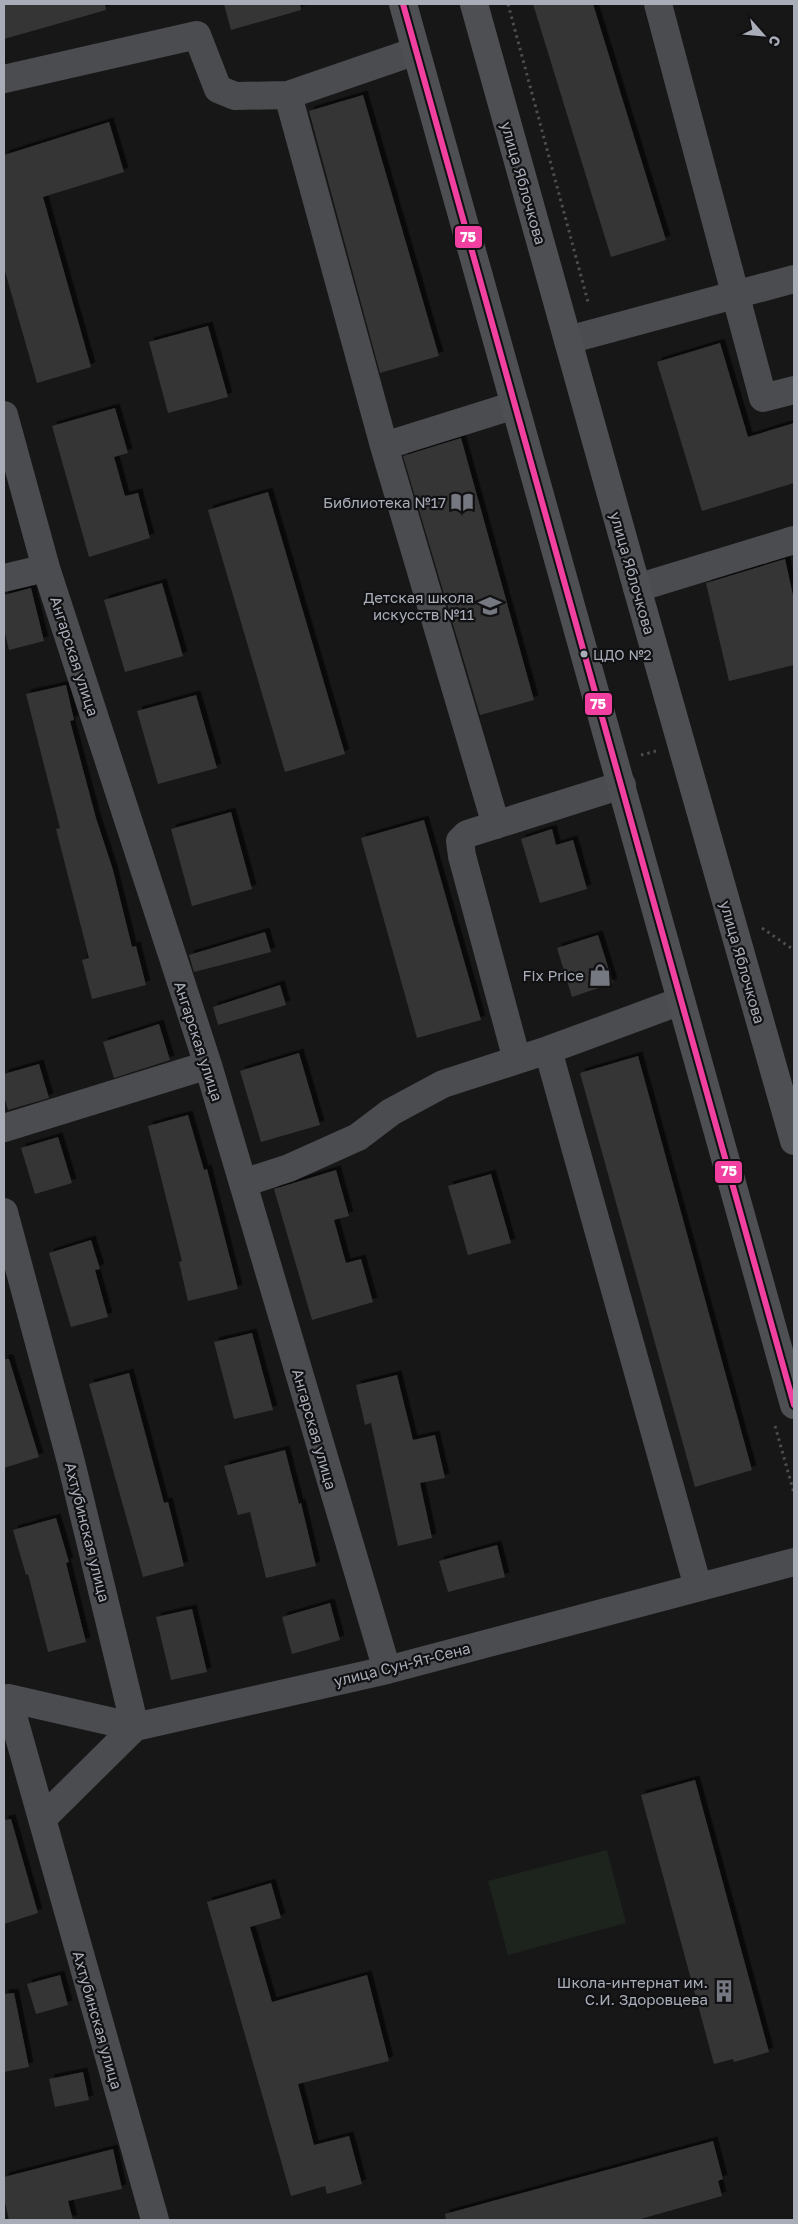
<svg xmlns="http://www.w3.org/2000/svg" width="798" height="2224" viewBox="0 0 798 2224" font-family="'Golos Text',sans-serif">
  <defs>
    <filter id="shadow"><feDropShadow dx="4.5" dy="-4.5" stdDeviation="0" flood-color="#0009"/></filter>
  </defs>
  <rect width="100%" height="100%" fill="#171717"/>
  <!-- green -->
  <path fill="#1d241e" d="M 607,1850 L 626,1923 L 508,1955 L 488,1881 Z"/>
  <!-- building -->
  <path fill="#353536" filter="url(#shadow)" d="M 4,4 L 105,4 L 106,10 L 4,39 Z
    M 224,4 L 300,4 L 301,10 L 231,30 Z
    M 533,4 L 593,4 L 666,240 L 611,257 Z
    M 363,95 L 439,356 L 380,373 L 309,111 Z
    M 109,122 L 124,172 L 43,197 L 91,367 L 37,383 L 4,268 L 4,155 Z
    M 208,326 L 228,397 L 168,413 L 149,342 Z
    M 720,343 L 748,437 L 794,423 L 794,483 L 702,511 L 657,362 Z
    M 115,408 L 128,453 L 114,457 L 125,496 L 138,493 L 150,538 L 89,557 L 52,426 Z
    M 461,438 L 534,700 L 480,715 L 403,456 Z
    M 268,492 L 345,754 L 285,772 L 208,510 Z
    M 785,559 L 794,600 L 794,665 L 729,681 L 706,583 Z
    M 162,583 L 183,656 L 125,672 L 104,600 Z
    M 31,588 L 44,641 L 9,650 L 4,629 L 4,595 Z
    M 66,685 L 74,720 L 70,721 L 96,818 L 113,870 L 132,947 L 136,946 L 146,985 L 92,999 L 82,960 L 89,958 L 56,829 L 60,828 L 26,694 Z
    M 196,695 L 217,768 L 158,784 L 137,711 Z
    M 231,812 L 252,889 L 192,906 L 171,829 Z
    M 424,820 L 481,1020 L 417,1038 L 361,838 Z
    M 552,829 L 556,845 L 573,840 L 587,889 L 540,903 L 521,839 Z
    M 265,932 L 271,952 L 194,972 L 189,955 Z
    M 598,935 L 613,983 L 572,997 L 557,948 Z
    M 280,985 L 286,1005 L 218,1025 L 213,1007 Z
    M 159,1024 L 170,1060 L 114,1078 L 103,1042 Z
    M 299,1053 L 320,1125 L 261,1142 L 240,1071 Z
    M 638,1056 L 752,1470 L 695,1487 L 580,1073 Z
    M 39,1064 L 49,1098 L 8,1110 L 4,1096 L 4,1074 Z
    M 188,1115 L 204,1170 L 207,1169 L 238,1289 L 188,1301 L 179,1262 L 182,1261 L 148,1126 Z
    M 58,1137 L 72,1183 L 35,1194 L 21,1148 Z
    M 336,1170 L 349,1216 L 334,1220 L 346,1263 L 361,1259 L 373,1302 L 312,1320 L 274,1189 Z
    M 491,1174 L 511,1243 L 468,1255 L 448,1186 Z
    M 91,1240 L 100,1269 L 95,1270 L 108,1317 L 71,1327 L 49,1253 Z
    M 252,1333 L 273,1410 L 234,1419 L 214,1342 Z
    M 4,1359 L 9,1359 L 39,1457 L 4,1468 Z
    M 129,1373 L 164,1503 L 168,1502 L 184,1566 L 143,1577 L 89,1384 Z
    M 397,1375 L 413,1440 L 435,1435 L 445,1478 L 420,1483 L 432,1538 L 398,1546 L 371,1423 L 365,1425 L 356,1385 Z
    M 285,1450 L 299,1504 L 301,1503 L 316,1566 L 266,1578 L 250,1512 L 238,1515 L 224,1466 Z
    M 56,1518 L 69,1562 L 66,1563 L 86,1642 L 48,1652 L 28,1574 L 26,1575 L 13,1530 Z
    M 497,1545 L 505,1577 L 448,1592 L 439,1561 Z
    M 330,1603 L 340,1640 L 292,1654 L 282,1617 Z
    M 192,1609 L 207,1672 L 171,1680 L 156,1617 Z
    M 695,1780 L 769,2052 L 734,2062 L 733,2059 L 714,2064 L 641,1795 Z
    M 11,1819 L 38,1913 L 4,1924 L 4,1820 Z
    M 271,1883 L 281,1918 L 250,1927 L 272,2002 L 367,1975 L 389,2061 L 298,2084 L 314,2145 L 349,2136 L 362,2184 L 327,2194 L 325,2186 L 291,2196 L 207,1902 Z
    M 60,1975 L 68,2005 L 36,2014 L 27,1984 Z
    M 14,1993 L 29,2067 L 4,2072 L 4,1994 Z
    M 83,2072 L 89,2100 L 55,2107 L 49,2079 Z
    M 713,2141 L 723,2179 L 718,2181 L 722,2196 L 637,2220 L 446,2220 L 445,2214 Z
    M 113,2149 L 122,2189 L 68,2201 L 73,2220 L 9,2220 L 4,2198 L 4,2177 Z"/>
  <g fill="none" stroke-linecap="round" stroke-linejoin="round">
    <!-- path -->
    <path stroke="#4d4e52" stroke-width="3" stroke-dasharray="2.5 4" stroke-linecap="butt" d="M 508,4 L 588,302
      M 641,755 L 656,751
      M 762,928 L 794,950
      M 775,1426 L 794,1493"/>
    <!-- minor -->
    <path stroke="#4b4c50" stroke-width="28" d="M 658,4 L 763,398 L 794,390
      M 4,79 L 197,35 L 218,89 L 235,96 L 288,95
      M 568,340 L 794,279
      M 4,415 L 46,568 L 208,1065 L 387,1670
      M 384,446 L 288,95 L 416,51
      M 4,578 L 46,568
      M 637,588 L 794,540
      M 496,825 L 384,446 L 515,405
      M 548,1050 L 698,1587
      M 517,1060 L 462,856 L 460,841 L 467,834 L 622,785
      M 4,1128 L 208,1065
      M 243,1183 L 289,1168 L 358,1137 L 391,1112 L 443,1084 L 548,1050 L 681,1001
      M 4,1212 L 71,1462 L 135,1727 L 42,1819
      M 8,1698 L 155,2220
      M 4,1699 L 8,1698 L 135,1727 L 387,1670 L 794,1562"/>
    <!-- major -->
    <path stroke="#4d4f52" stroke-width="28" d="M 403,4 L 794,1405
      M 474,4 L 637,588 L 794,1141"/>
    <defs>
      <path id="bus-1" d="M 403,4 L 794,1405"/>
    </defs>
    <!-- bus-1 casing -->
    <use href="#bus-1" stroke="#111113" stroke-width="10"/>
    <!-- bus-1 -->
    <use href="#bus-1" stroke="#f240a1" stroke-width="6"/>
  </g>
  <!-- icons -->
  <defs>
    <symbol id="library-bare" viewBox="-9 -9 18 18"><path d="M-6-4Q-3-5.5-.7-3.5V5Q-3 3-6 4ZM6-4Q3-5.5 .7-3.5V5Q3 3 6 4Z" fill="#757880" stroke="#111113" stroke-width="2.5" paint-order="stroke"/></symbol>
    <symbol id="school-bare" viewBox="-9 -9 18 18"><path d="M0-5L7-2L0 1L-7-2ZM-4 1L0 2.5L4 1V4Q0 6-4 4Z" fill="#757880" stroke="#111113" stroke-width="2.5" paint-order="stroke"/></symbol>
    <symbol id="shop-bare" viewBox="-9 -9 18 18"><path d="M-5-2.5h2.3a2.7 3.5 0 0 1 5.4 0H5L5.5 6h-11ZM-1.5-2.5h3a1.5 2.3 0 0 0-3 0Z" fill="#757880" stroke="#111113" stroke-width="2.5" paint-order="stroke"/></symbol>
    <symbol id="building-bare" viewBox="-9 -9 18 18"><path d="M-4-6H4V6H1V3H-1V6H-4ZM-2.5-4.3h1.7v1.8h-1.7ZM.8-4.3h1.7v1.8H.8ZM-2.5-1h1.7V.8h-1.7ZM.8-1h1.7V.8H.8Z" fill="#757880" stroke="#111113" stroke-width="2.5" paint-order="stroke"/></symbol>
  </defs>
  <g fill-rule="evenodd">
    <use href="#library-bare" x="446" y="486" width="32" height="32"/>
    <use href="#school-bare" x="474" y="590" width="32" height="32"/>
    <use href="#shop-bare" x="584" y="959" width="32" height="32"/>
    <use href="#building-bare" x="708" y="1975" width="32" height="32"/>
  </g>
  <!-- markers -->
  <circle fill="#a8adb8" stroke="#111113" stroke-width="2" cx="584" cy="654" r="4.5"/>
  <g text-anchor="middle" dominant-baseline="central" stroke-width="4.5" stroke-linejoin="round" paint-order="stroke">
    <!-- bus labels -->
    <g font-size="14" fill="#a8adb8" stroke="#111113" text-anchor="start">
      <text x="593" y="654">ЦДО №2</text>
    </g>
    <!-- street labels -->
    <g font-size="15" fill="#a8adb8" stroke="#111113">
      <text transform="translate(524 183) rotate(74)">улица Яблочкова</text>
      <text transform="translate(633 573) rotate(74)">улица Яблочкова</text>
      <text transform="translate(75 656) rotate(72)">Ангарская улица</text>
      <text transform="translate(743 962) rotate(74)">улица Яблочкова</text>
      <text transform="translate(199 1041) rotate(72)">Ангарская улица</text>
      <text transform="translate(315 1429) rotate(74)">Ангарская улица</text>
      <text transform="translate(88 1532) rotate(76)">Ахтубинская улица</text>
      <text transform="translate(402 1664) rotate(-14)">улица Сун-Ят-Сена</text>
      <text transform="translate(98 2020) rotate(74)">Ахтубинская улица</text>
    </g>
    <!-- poi labels -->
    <g font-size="15" fill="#a8adb8" stroke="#111113" text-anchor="end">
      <text x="446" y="502">Библиотека №17</text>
      <text x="474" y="597">Детская школа<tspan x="474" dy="17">искусств №11</tspan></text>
      <text x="584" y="975">Fix Price</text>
      <text x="708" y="1982">Школа-интернат им.<tspan x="708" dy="17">С.И. Здоровцева</tspan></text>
    </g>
  </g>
  <g stroke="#111113" stroke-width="2">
    <rect x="454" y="225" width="29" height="24" rx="5" fill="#f240a1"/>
    <rect x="584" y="692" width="29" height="24" rx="5" fill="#f240a1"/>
    <rect x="714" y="1160" width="29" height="24" rx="5" fill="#f240a1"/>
  </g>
  <g font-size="14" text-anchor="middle" font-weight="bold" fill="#fff">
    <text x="468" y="242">75</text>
    <text x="598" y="709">75</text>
    <text x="729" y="1176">75</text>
  </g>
  <!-- border -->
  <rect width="798" height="2224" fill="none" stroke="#a8adb8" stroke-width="10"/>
  <!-- north arrow -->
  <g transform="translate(763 35) rotate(117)" stroke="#111113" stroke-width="4" paint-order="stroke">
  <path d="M0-4L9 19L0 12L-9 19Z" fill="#a8adb8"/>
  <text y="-8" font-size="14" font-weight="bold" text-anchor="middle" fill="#a8adb8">С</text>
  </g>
</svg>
